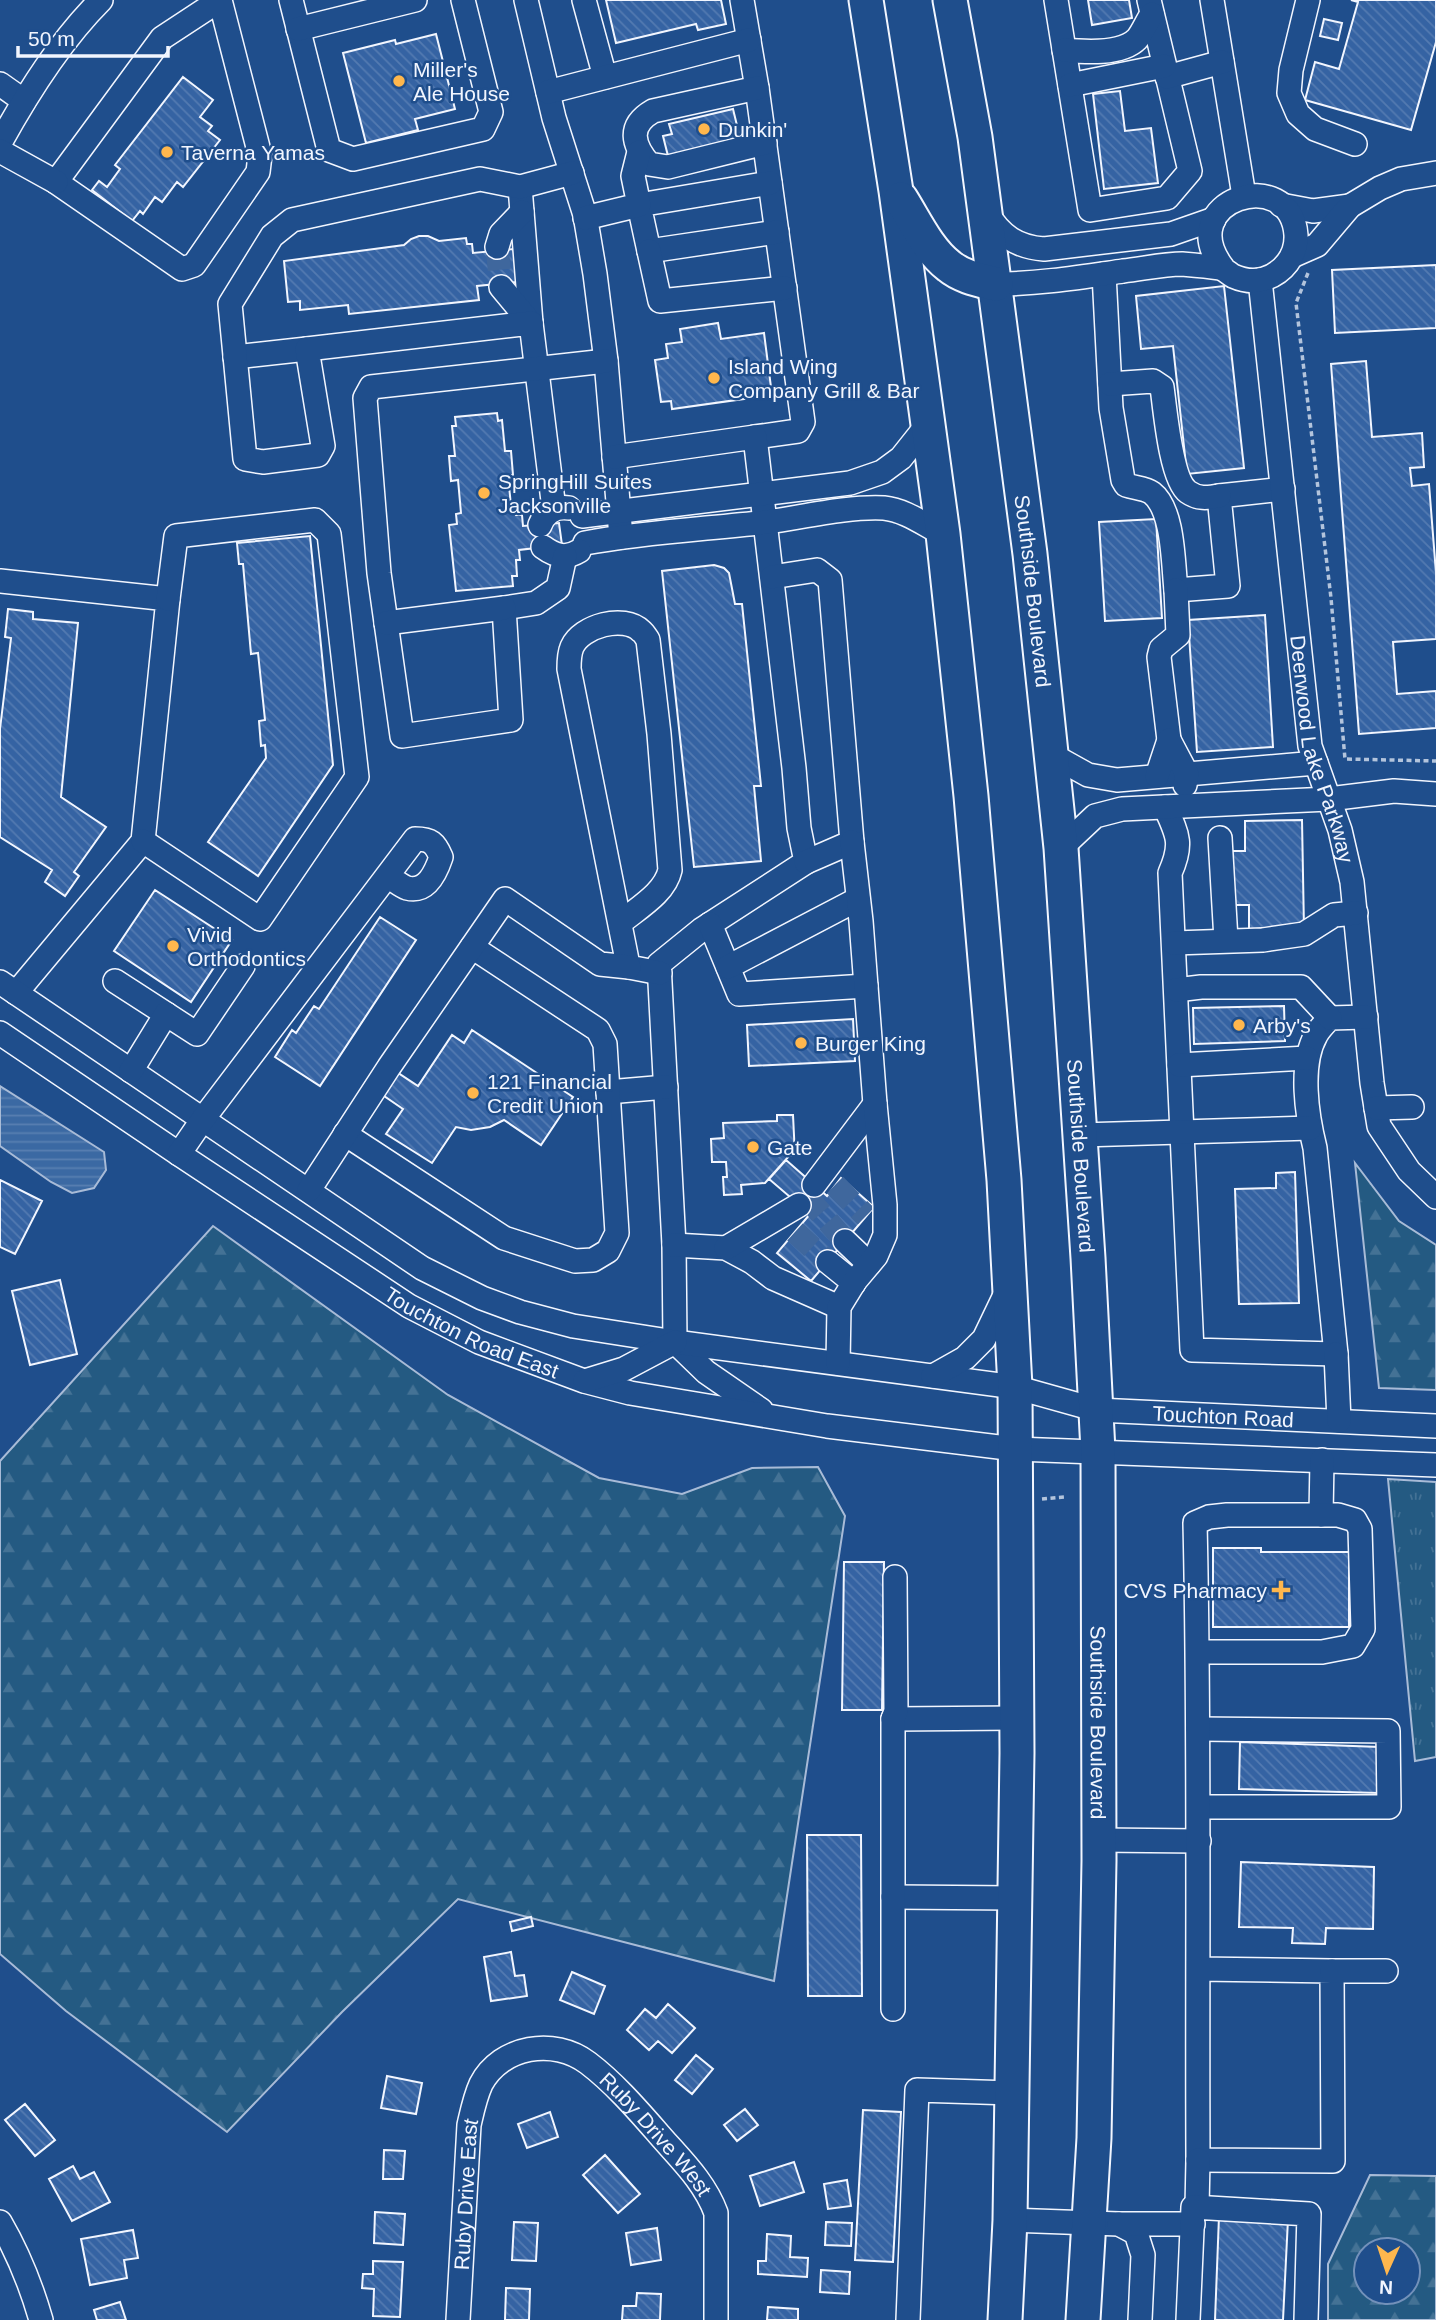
<svg xmlns="http://www.w3.org/2000/svg" width="1436" height="2320" viewBox="0 0 1436 2320" font-family="Helvetica,sans-serif">
  <defs>
    <pattern id="grass-tufts" width="24" height="20" patternUnits="userSpaceOnUse" patternTransform="scale(1.75)"><rect width="24" height="20" fill="#245a82"/><path d="M3 7l-1-3M5 7V3M7 7l1-3M15 17l-1-3M17 17v-4M19 17l1-3" fill="none" stroke="#447295"/></pattern>
    <pattern id="forest-firs" width="22" height="20" patternUnits="userSpaceOnUse" patternTransform="scale(1.75)"><rect width="22" height="20" fill="#245a82"/><path d="M5 1l3.5 6h-7zM16 11l3.5 6h-7z" fill="#447295"/></pattern>
    <pattern id="water-rules" width="6" height="5" patternUnits="userSpaceOnUse" patternTransform="scale(1.75)"><rect width="6" height="5" fill="#3b69a3"/><path d="M0 2.5h6" fill="none" stroke="#587fb1"/></pattern>
    <pattern id="building-back-hatch" width="6" height="6" patternUnits="userSpaceOnUse" patternTransform="scale(1.75)"><rect width="6" height="6" fill="#3563a3"/><path d="M-1 5l2 2M0 0l6 6M5-1l2 2" fill="none" stroke="#537ab1"/></pattern>
  </defs>
  <rect width="100%" height="100%" fill="#1f4e8c"/>
  <!-- grass -->
  <path fill="url(#grass-tufts)" stroke="#a8bbd7" stroke-width="2" d="M 1388,1479 L 1436,1482 L 1436,1757 L 1415,1761 Z"/>
  <!-- forest -->
  <path fill="url(#forest-firs)" stroke="#a8bbd7" stroke-width="2" fill-rule="evenodd" d="M 1355,1163 L 1399,1221 L 1436,1245 L 1436,1390 L 1379,1388 Z
    M 213,1226 L 448,1395 L 599,1478 L 682,1494 L 752,1468 L 818,1467 L 845,1516 L 774,1981 L 458,1899 L 342,2012 L 227,2132 L 66,2011 L 0,1954 L 0,1461 Z
    M 1370,2175 L 1436,2176 L 1436,2320 L 1328,2320 L 1328,2264 ZM 1366,2250 L 1408,2250 L 1408,2292 L 1366,2292 Z"/>
  <!-- water -->
  <path fill="url(#water-rules)" stroke="#a8bbd7" stroke-width="2" d="M 0,1086 L 104,1152 L 106,1170 L 94,1188 L 72,1193 L 51,1182 L 0,1146 Z"/>
  <!-- building -->
  <path fill="url(#building-back-hatch)" stroke="#f2f6ff" stroke-width="2" d="M 606,0 L 721,0 L 726,24 L 698,30 L 696,24 L 616,43 Z
    M 1088,0 L 1129,0 L 1132,18 L 1092,25 Z
    M 1351,0 L 1436,0 L 1436,42 L 1411,130 L 1305,100 L 1315,62 L 1339,69 L 1358,2 Z
    M 1324,19 L 1342,23 L 1338,40 L 1320,36 Z
    M 436,34 L 455,109 L 415,119 L 418,130 L 366,143 L 343,53 L 395,40 L 396,44 Z
    M 183,77 L 213,100 L 200,117 L 212,126 L 208,131 L 220,140 L 183,187 L 177,182 L 162,202 L 155,197 L 143,214 L 140,211 L 132,221 L 92,190 L 99,181 L 107,187 L 120,169 L 115,165 Z
    M 1120,91 L 1125,131 L 1151,128 L 1158,183 L 1104,189 L 1093,94 Z
    M 733,109 L 741,142 L 668,156 L 663,136 L 672,134 L 669,124 Z
    M 419,236 L 428,236 L 439,241 L 466,238 L 467,244 L 472,244 L 473,253 L 514,249 L 517,282 L 477,286 L 479,300 L 349,314 L 348,305 L 300,310 L 300,301 L 288,302 L 284,261 L 404,245 L 411,239 Z
    M 1436,265 L 1436,328 L 1335,333 L 1332,270 Z
    M 1224,286 L 1244,468 L 1187,474 L 1173,346 L 1141,349 L 1136,296 Z
    M 718,323 L 721,339 L 764,333 L 772,395 L 672,409 L 671,401 L 661,402 L 655,360 L 668,358 L 666,344 L 682,342 L 680,329 Z
    M 1366,361 L 1372,437 L 1422,433 L 1424,467 L 1410,468 L 1412,486 L 1429,484 L 1436,573 L 1436,639 L 1393,642 L 1397,694 L 1436,691 L 1436,728 L 1359,734 L 1331,364 Z
    M 497,413 L 498,421 L 502,420 L 505,451 L 511,451 L 513,475 L 508,475 L 511,506 L 516,506 L 516,515 L 522,515 L 523,526 L 559,523 L 562,545 L 519,550 L 520,560 L 516,560 L 517,576 L 512,576 L 513,586 L 456,591 L 449,525 L 457,524 L 456,514 L 461,513 L 458,480 L 451,481 L 449,456 L 455,456 L 452,426 L 456,426 L 455,417 Z
    M 1156,519 L 1162,618 L 1105,621 L 1099,522 Z
    M 310,536 L 333,765 L 258,876 L 208,842 L 266,758 L 265,745 L 261,746 L 259,721 L 265,720 L 258,653 L 251,654 L 243,564 L 239,564 L 237,543 Z
    M 714,565 L 724,568 L 729,573 L 735,604 L 742,604 L 761,786 L 754,786 L 761,861 L 694,867 L 662,571 Z
    M 8,609 L 33,612 L 33,619 L 78,623 L 61,797 L 106,827 L 74,872 L 79,876 L 65,896 L 45,882 L 52,870 L 0,837 L 0,729 L 11,638 L 5,637 Z
    M 1265,615 L 1273,747 L 1197,752 L 1188,620 Z
    M 1302,820 L 1304,929 L 1249,931 L 1249,905 L 1233,905 L 1232,851 L 1245,851 L 1245,821 Z
    M 155,890 L 232,940 L 191,1002 L 114,951 Z
    M 380,917 L 416,940 L 320,1086 L 275,1057 L 292,1030 L 296,1033 L 314,1006 L 319,1009 Z
    M 1284,1006 L 1285,1041 L 1194,1044 L 1193,1008 Z
    M 853,1019 L 855,1061 L 749,1066 L 747,1025 Z
    M 472,1030 L 573,1097 L 541,1145 L 504,1120 L 490,1127 L 471,1130 L 456,1127 L 432,1163 L 386,1134 L 403,1109 L 365,1083 L 380,1061 L 418,1086 L 452,1035 L 464,1043 Z
    M 777,1115 L 793,1115 L 795,1156 L 789,1156 L 765,1183 L 741,1185 L 742,1194 L 724,1195 L 723,1177 L 727,1177 L 726,1162 L 712,1162 L 711,1139 L 724,1138 L 723,1123 L 777,1121 Z
    M 786,1160 L 827,1196 L 841,1178 L 874,1207 L 811,1281 L 777,1253 L 810,1214 L 769,1179 Z
    M 1295,1172 L 1299,1303 L 1239,1304 L 1235,1189 L 1276,1188 L 1276,1173 Z
    M 0,1180 L 42,1201 L 15,1254 L 0,1247 Z
    M 60,1280 L 77,1354 L 30,1365 L 12,1291 Z
    M 1213,1548 L 1261,1548 L 1261,1552 L 1349,1552 L 1349,1627 L 1213,1627 Z
    M 844,1562 L 884,1562 L 882,1710 L 842,1710 Z
    M 1240,1742 L 1380,1747 L 1378,1793 L 1239,1789 Z
    M 807,1835 L 861,1835 L 862,1996 L 808,1996 Z
    M 1241,1862 L 1374,1867 L 1373,1929 L 1326,1928 L 1325,1944 L 1292,1943 L 1293,1928 L 1239,1927 Z
    M 531,1917 L 533,1926 L 512,1931 L 510,1922 Z
    M 511,1952 L 515,1976 L 524,1975 L 527,1996 L 491,2001 L 484,1957 Z
    M 572,1972 L 605,1986 L 594,2014 L 560,2000 Z
    M 668,2004 L 695,2028 L 672,2053 L 658,2041 L 649,2050 L 627,2030 L 645,2009 L 656,2018 Z
    M 696,2055 L 713,2069 L 692,2094 L 675,2080 Z
    M 387,2076 L 422,2083 L 416,2114 L 381,2108 Z
    M 25,2104 L 55,2140 L 35,2156 L 5,2120 Z
    M 745,2109 L 758,2125 L 737,2141 L 724,2125 Z
    M 863,2110 L 901,2112 L 893,2262 L 855,2260 Z
    M 550,2112 L 558,2137 L 527,2148 L 518,2124 Z
    M 384,2150 L 405,2151 L 403,2179 L 383,2179 Z
    M 605,2155 L 640,2194 L 618,2213 L 583,2175 Z
    M 794,2162 L 804,2192 L 760,2206 L 750,2176 Z
    M 73,2166 L 80,2179 L 94,2172 L 110,2202 L 72,2221 L 49,2179 Z
    M 847,2180 L 851,2206 L 828,2209 L 824,2184 Z
    M 375,2212 L 405,2214 L 403,2245 L 374,2243 Z
    M 1219,2216 L 1288,2219 L 1283,2320 L 1215,2320 Z
    M 514,2222 L 538,2223 L 536,2261 L 512,2260 Z
    M 826,2222 L 852,2223 L 851,2246 L 825,2245 Z
    M 657,2228 L 661,2260 L 631,2265 L 626,2233 Z
    M 133,2230 L 138,2258 L 124,2260 L 127,2278 L 90,2285 L 81,2239 Z
    M 767,2234 L 791,2236 L 790,2257 L 808,2258 L 807,2277 L 758,2274 L 758,2261 L 766,2261 Z
    M 373,2261 L 403,2262 L 400,2317 L 373,2316 L 374,2289 L 362,2288 L 363,2274 L 373,2274 Z
    M 821,2270 L 850,2272 L 849,2294 L 820,2292 Z
    M 506,2288 L 530,2289 L 529,2320 L 505,2320 Z
    M 637,2293 L 661,2294 L 660,2320 L 622,2320 L 623,2306 L 636,2306 Z
    M 120,2302 L 126,2320 L 97,2320 L 94,2310 Z
    M 768,2307 L 798,2309 L 798,2320 L 767,2320 Z"/>
  <g fill="none" stroke-linecap="round" stroke-linejoin="round">
    <!-- minor-tunnel -->
    <path stroke="#3f679d" stroke-width="23" stroke-dasharray="23 11" stroke-linecap="butt" d="M 497,247 L 501,287
      M 835,1185 L 866,1216
      M 806,1196 L 845,1241
      M 795,1232 L 828,1262"/>
    <defs>
      <g id="minor">
        <path d="M 220,0 L 260,155 L 258,172 L 194,265 L 182,269 L 56,182 L 162,38 Z"/>
        <path d="M 291,0 L 329,150 L 353,159 L 483,129 L 491,112 L 463,0"/>
        <path d="M 526,0 L 554,118 L 585,215 L 595,274 L 606,361 L 621,537"/>
        <path d="M 584,0 L 605,77"/>
        <path d="M 742,0 L 757,88 L 803,422 L 798,431 L 755,437"/>
        <path d="M 1056,0 L 1090,210 L 1167,198 L 1190,171 L 1149,0"/>
        <path d="M 1212,0 L 1244,196"/>
        <path d="M 1308,0 L 1291,70 L 1289,93 L 1298,114 L 1315,129 L 1355,144"/>
        <path d="M 298,29 L 415,0"/>
        <path d="M 1064,50 C 1084,52 1121,55 1137,39 C 1143,32 1147,21 1152,14"/>
        <path d="M 1167,77 L 1222,62"/>
        <path d="M 0,84 L 24,101"/>
        <path d="M 1070,85 L 1164,66"/>
        <path d="M 757,88 L 653,111 C 627,126 633,145 649,164 L 668,167 L 765,143"/>
        <path d="M 548,92 L 749,40"/>
        <path d="M 0,143 C 28,92 60,41 101,0"/>
        <path d="M 0,151 L 56,182"/>
        <path d="M 770,183 L 639,205 L 649,251 L 777,232"/>
        <path d="M 520,187 L 531,323"/>
        <path d="M 1281,205 L 1313,211 L 1350,206"/>
        <path d="M 987,213 C 1001,236 1017,247 1044,249 L 1171,234 L 1214,219"/>
        <path d="M 585,218 L 639,205 L 633,176 L 639,152"/>
        <path d="M 497,247 L 501,234 L 522,212"/>
        <path d="M 649,251 L 660,301 L 785,288"/>
        <path d="M 1292,256 L 1317,245 L 1350,206 L 1380,188 L 1401,179 L 1436,173"/>
        <path d="M 1104,274 L 1111,408 L 1123,480 L 1126,485 C 1135,488 1145,488 1152,493 C 1174,510 1173,565 1176,590 L 1228,586 L 1219,496 L 1283,489"/>
        <path id="s1" d="M 1260,280 L 1310,746 L 1340,830 L 1352,882 L 1372,1083 L 1379,1126 L 1409,1171 L 1436,1197"/>
        <path d="M 996,284 C 1038,284 1081,277 1123,271 C 1142,269 1163,264 1182,264 C 1194,265 1207,266 1219,268 C 1225,269 1228,273 1233,276 C 1242,280 1254,282 1264,279 C 1283,273 1297,256 1296,235 C 1291,163 1171,200 1223,268"/>
        <path d="M 501,287 L 531,323"/>
        <path d="M 235,357 L 307,349"/>
        <path d="M 1110,384 L 1153,381 L 1162,387 C 1165,409 1171,480 1188,492 C 1198,499 1207,498 1219,496"/>
        <path d="M 614,457 L 755,437 L 794,768 L 799,828 L 806,862 L 701,930 L 659,964 L 674,1245 L 675,1342 L 706,1372 L 761,1410"/>
        <path d="M 554,509 L 531,323 L 307,349 L 323,446 L 318,455 L 263,462 L 245,459 L 230,304 L 272,236 L 292,220 L 480,179 L 520,187 L 572,173"/>
        <path d="M 582,516 L 850,483 L 882,472 L 901,458 L 928,424"/>
        <path d="M 540,525 C 545,512 555,506 569,508"/>
        <path d="M 585,543 C 645,532 706,529 767,522 C 803,517 849,506 884,508 C 905,510 925,525 943,534"/>
        <path d="M 543,547 C 555,556 566,559 579,551"/>
        <path d="M 565,556 L 558,588 L 536,603 L 504,608 L 511,720 L 402,736 L 379,573 L 365,398 L 371,387 L 606,361"/>
        <path d="M 772,577 L 817,570 L 830,580 L 852,842 L 806,862"/>
        <path d="M 0,581 L 168,599 L 143,841 L 16,993"/>
        <path d="M 386,623 L 504,608"/>
        <path d="M 1169,740 L 1159,657 L 1161,649 L 1178,635 L 1176,590"/>
        <path d="M 1052,755 L 1088,775 L 1117,780 L 1316,763"/>
        <path d="M 1157,776 L 1169,740 L 1187,774 L 1185,785"/>
        <path d="M 1165,807 C 1178,835 1183,844 1170,873 L 1192,1350 L 1336,1354 L 1315,1148 C 1307,1116 1299,1065 1316,1035 C 1319,1029 1325,1023 1330,1018 L 1366,1017"/>
        <path d="M 1220,838 L 1226,940"/>
        <path d="M 143,841 L 260,919 L 357,777 L 329,534 L 315,520 L 176,536 L 168,599"/>
        <path d="M 1061,848 L 1095,816 L 1122,809 L 1329,799 L 1394,791 L 1436,794"/>
        <path d="M 620,923 C 638,908 665,893 670,870 L 659,734 L 648,640 C 646,637 644,633 641,631 C 624,614 581,626 572,647 C 569,654 569,662 569,669 L 627,960 L 629,967 L 660,973"/>
        <path d="M 710,924 L 739,994 L 866,986"/>
        <path d="M 1174,943 L 1263,940 L 1304,934 L 1334,915 L 1356,913"/>
        <path d="M 728,967 L 858,899"/>
        <path d="M 115,981 L 166,1014"/>
        <path id="s2" d="M 0,982 L 422,1268 L 482,1298 L 520,1312 L 573,1326 L 675,1342 L 1015,1387 L 1097,1410 L 1436,1426"/>
        <path d="M 1176,990 L 1201,987 L 1301,987 L 1330,1018"/>
        <path id="s3" d="M 0,1033 L 179,1154 L 409,1306 L 479,1342 L 584,1381 L 630,1393 L 827,1426 L 1015,1449 L 1436,1465"/>
        <path d="M 1179,1065 L 1307,1058"/>
        <path d="M 131,1071 L 166,1014 L 197,1034 L 243,966"/>
        <path d="M 608,1092 L 666,1087"/>
        <path d="M 1376,1108 L 1412,1107"/>
        <path d="M 345,1134 L 504,1238 L 575,1261 L 593,1260 L 608,1251 L 617,1233 L 605,1044 L 598,1030 L 472,947"/>
        <path d="M 1081,1135 L 1310,1128"/>
        <path d="M 179,1154 L 203,1119 L 415,839 C 431,839 435,843 441,857 C 436,872 427,893 407,888 C 401,886 393,879 387,876"/>
        <path d="M 814,1185 L 875,1104"/>
        <path d="M 309,1190 L 389,1067 L 505,899 L 600,964 L 629,967"/>
        <path d="M 845,1241 L 869,1264"/>
        <path d="M 674,1245 L 726,1248 L 752,1262 L 773,1278 L 839,1307"/>
        <path d="M 726,1248 L 799,1205"/>
        <path d="M 828,1262 L 854,1283"/>
        <path d="M 1336,1354 L 1339,1421"/>
        <path d="M 838,1363 L 839,1307 L 855,1281 L 876,1256 L 885,1235 L 885,1205 L 875,1104 L 861,921 L 852,842"/>
        <path d="M 933,1376 L 965,1358 L 984,1339 L 1008,1289"/>
        <path d="M 585,1381 L 624,1369 L 675,1342"/>
        <path d="M 1321,1515 L 1322,1460"/>
        <path d="M 893,1719 L 1017,1718"/>
        <path d="M 1198,1729 L 1388,1731 L 1389,1807 L 1199,1807"/>
        <path d="M 1099,1840 L 1199,1841"/>
        <path d="M 893,1897 L 1015,1898"/>
        <path d="M 1198,1969 L 1332,1971 L 1333,2161 L 1198,2160 C 1197,1948 1200,1736 1195,1523 L 1209,1517 L 1227,1515 L 1338,1515 L 1355,1520 L 1360,1529 L 1363,1629 L 1353,1646 L 1322,1652 L 1198,1652"/>
        <path d="M 1332,1971 L 1386,1971"/>
        <path d="M 893,2009 L 893,1719 L 896,1711 L 895,1577"/>
        <path d="M 1197,2207 L 1198,2160"/>
        <path d="M 1010,2220 L 1119,2224 L 1136,2233 L 1143,2255 L 1140,2320"/>
        <path d="M 0,2222 C 18,2253 31,2285 41,2320"/>
        <path d="M 1119,2224 L 1193,2224"/>
        <path id="s4" d="M 458,2320 L 469,2125 C 472,2112 475,2097 481,2084 C 501,2046 554,2037 588,2063 C 613,2082 635,2107 656,2131 C 678,2157 704,2180 716,2213 L 716,2320"/>
        <path d="M 908,2320 L 917,2090 L 1012,2093"/>
        <path d="M 1188,2320 L 1193,2207 L 1309,2214 L 1306,2320"/>
      </g>
      <g id="highway">
        <path d="M 866,0 L 896,191 L 943,534 L 971,796 L 1004,1180 L 1015,1387 L 1017,1753 L 1010,2220 L 1005,2320"/>
        <path id="s5" d="M 950,0 L 975,137 L 1030,554 L 1061,848 L 1088,1258 L 1098,1451 L 1099,1861 L 1094,2138 L 1083,2320"/>
        <path d="M 901,199 C 915,221 928,250 949,266 C 962,277 980,280 996,284"/>
      </g>
    </defs>
    <!-- minor casing -->
    <use href="#minor" stroke="#f2f6ff" stroke-width="26"/>
    <!-- highway casing -->
    <use href="#highway" stroke="#f2f6ff" stroke-width="37"/>
    <!-- path -->
    <path stroke="#b3c4dc" stroke-width="3.5" stroke-dasharray="5 3.5" stroke-linecap="butt" d="M 1308,273 L 1296,303 L 1331,598 L 1345,759 L 1436,761
      M 1042,1499 L 1065,1497"/>
    <!-- minor -->
    <use href="#minor" stroke="#1f4e8c" stroke-width="23"/>
    <!-- highway -->
    <use href="#highway" stroke="#1f4e8c" stroke-width="33"/>
  </g>
  <!-- markers -->
  <g fill="#ffb74d" stroke="#1f4e8c" stroke-width="2.5">
    <circle cx="399" cy="81" r="7"/>
    <circle cx="704" cy="129" r="7"/>
    <circle cx="167" cy="152" r="7"/>
    <circle cx="714" cy="378" r="7"/>
    <circle cx="484" cy="493" r="7"/>
    <circle cx="173" cy="946" r="7"/>
    <circle cx="1239" cy="1025" r="7"/>
    <circle cx="801" cy="1043" r="7"/>
    <circle cx="473" cy="1093" r="7"/>
    <circle cx="753" cy="1147" r="7"/>
    <path d="M1277.5 1579.5h7v7h7v7h-7v7h-7v-7h-7v-7h7z"/>
  </g>
  <g text-anchor="middle" dominant-baseline="central" stroke-width="5" stroke-linejoin="round" paint-order="stroke">
    <!-- poi labels -->
    <g font-size="21" fill="#f2f6ff" stroke="#1f4e8c" text-anchor="start">
      <text x="413" y="69">Miller's<tspan x="413" dy="24">Ale House</tspan></text>
      <text x="718" y="129">Dunkin'</text>
      <text x="181" y="152">Taverna Yamas</text>
      <text x="728" y="366">Island Wing<tspan x="728" dy="24">Company Grill &amp; Bar</tspan></text>
      <text x="498" y="481">SpringHill Suites<tspan x="498" dy="24">Jacksonville</tspan></text>
      <text x="187" y="934">Vivid<tspan x="187" dy="24">Orthodontics</tspan></text>
      <text x="1253" y="1025">Arby's</text>
      <text x="815" y="1043">Burger King</text>
      <text x="487" y="1081">121 Financial<tspan x="487" dy="24">Credit Union</tspan></text>
      <text x="767" y="1147">Gate</text>
      <text x="1267" y="1590" text-anchor="end">CVS Pharmacy</text>
    </g>
    <!-- street labels -->
    <g font-size="21" fill="#f2f6ff" stroke="#1f4e8c">
      <text stroke="none"><textPath href="#s5" startOffset="597">Southside Boulevard</textPath></text>
      <text stroke="none"><textPath href="#s1" startOffset="474">Deerwood Lake Parkway</textPath></text>
      <text stroke="none"><textPath href="#s5" startOffset="1164">Southside Boulevard</textPath></text>
      <text stroke="none"><textPath href="#s3" startOffset="560">Touchton Road East</textPath></text>
      <text stroke="none"><textPath href="#s2" startOffset="1330">Touchton Road</textPath></text>
      <text stroke="none"><textPath href="#s5" startOffset="1731">Southside Boulevard</textPath></text>
      <text stroke="none"><textPath href="#s4" startOffset="460">Ruby Drive West</textPath></text>
      <text stroke="none"><textPath href="#s4" startOffset="126">Ruby Drive East</textPath></text>
    </g>
  </g>
  <!-- north arrow -->
  <g transform="translate(1387 2271) rotate(183)"><circle r="33" fill="#1f4e8c" stroke="#7391ba" stroke-width="2"/>
  <path d="M0-5L12 26L0 18L-12 26Z" fill="#ffb74d"/>
  <text y="-10" font-size="19" font-weight="bold" text-anchor="middle" fill="#f2f6ff">N</text>
  </g>
  <!-- scale -->
  <path d="M18 46v10h150v-10" fill="none" stroke="#f2f6ff" stroke-width="3.5"/>
  <text x="28" y="46" font-size="21" fill="#f2f6ff" stroke="#1f4e8c" stroke-width="5" paint-order="stroke">50 m</text>
</svg>
